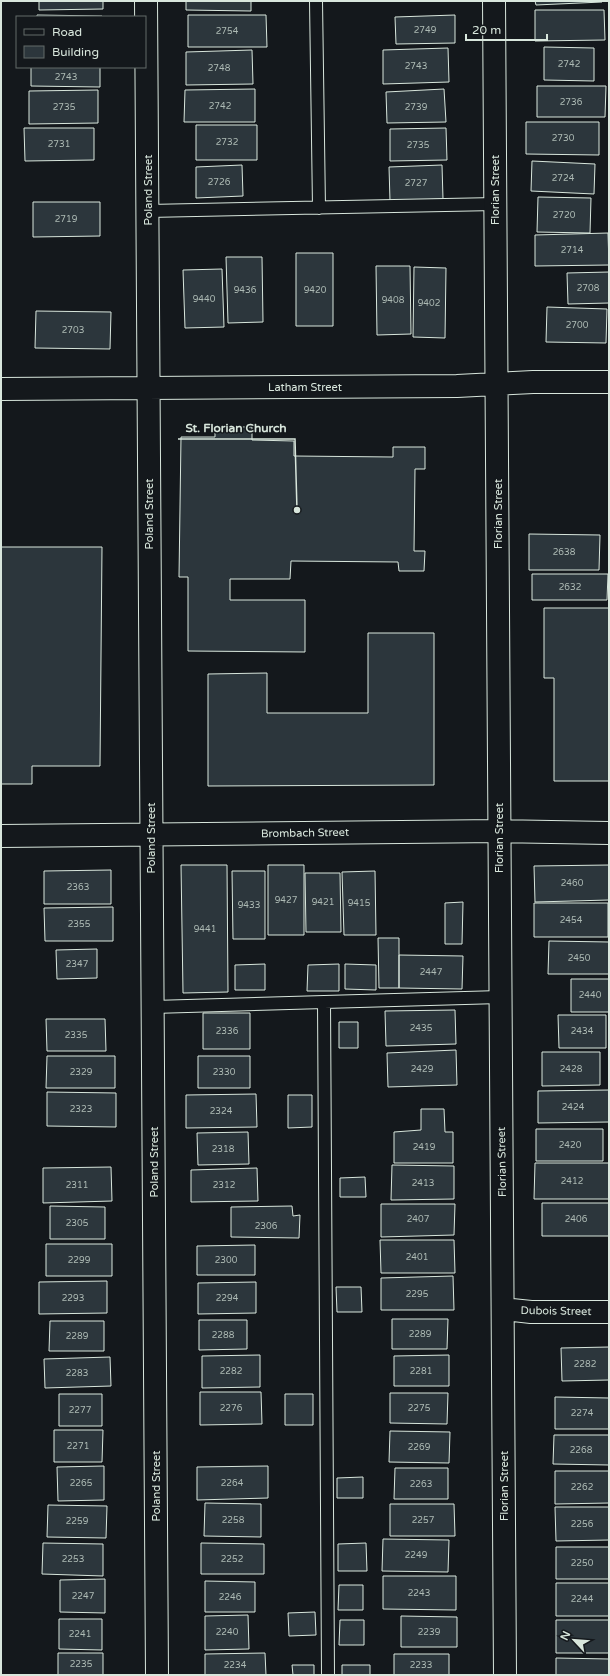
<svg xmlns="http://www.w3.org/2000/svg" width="610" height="1676" viewBox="0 0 610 1676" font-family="'Varela Round',sans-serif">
  <rect width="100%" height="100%" fill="#14181c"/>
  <!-- building -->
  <path fill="#2c363c" stroke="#d8e6dc" d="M 39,1 L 103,1 L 103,9 L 39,10 Z
    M 186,1 L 251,1 L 251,11 L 186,10 Z
    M 535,1 L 602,1 L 602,2 L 536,5 Z
    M 535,10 L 604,10 L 605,40 L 535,41 Z
    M 37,15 L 102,16 L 102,17 L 37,17 Z
    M 188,15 L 266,15 L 267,47 L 188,47 Z
    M 455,15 L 455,43 L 396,44 L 395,17 Z
    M 544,47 L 594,48 L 594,81 L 544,80 Z
    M 448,48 L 449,82 L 383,84 L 383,50 Z
    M 252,50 L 253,84 L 186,85 L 186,52 Z
    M 31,67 L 100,67 L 100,87 L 31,86 Z
    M 537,86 L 606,86 L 605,117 L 537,117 Z
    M 255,89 L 255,122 L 184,122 L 185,90 Z
    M 444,89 L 446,122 L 387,123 L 386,92 Z
    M 98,90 L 98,123 L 29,124 L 29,91 Z
    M 526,122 L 599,122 L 599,155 L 526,154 Z
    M 196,125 L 257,125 L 257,160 L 196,160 Z
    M 24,128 L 94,128 L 94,160 L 25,161 Z
    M 446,128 L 447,160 L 390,161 L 390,129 Z
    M 532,161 L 595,164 L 594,194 L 531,191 Z
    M 242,165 L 243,196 L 196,198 L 196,167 Z
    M 442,165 L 443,199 L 390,201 L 389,167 Z
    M 538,197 L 591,198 L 590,233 L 537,232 Z
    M 33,202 L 100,202 L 100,236 L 33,237 Z
    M 608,233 L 609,265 L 535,266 L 535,235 Z
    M 296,253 L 333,253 L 333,326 L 296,326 Z
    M 226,257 L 262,257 L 263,322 L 228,323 Z
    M 376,266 L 410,266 L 411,334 L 377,335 Z
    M 414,267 L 446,268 L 445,338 L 413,337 Z
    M 222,269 L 224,327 L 185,328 L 183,270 Z
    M 609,272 L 609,303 L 568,304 L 567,273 Z
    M 547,307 L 607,309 L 606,343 L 546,342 Z
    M 36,311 L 111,312 L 110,349 L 35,348 Z
    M 215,427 L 252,427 L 252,440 L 294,441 L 294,456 L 393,457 L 393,447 L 425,447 L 425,469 L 415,469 L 414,551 L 425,551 L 424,571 L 399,571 L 398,562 L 291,561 L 290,579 L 230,579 L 230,600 L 305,600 L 305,652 L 188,651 L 188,577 L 179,577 L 181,437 L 215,437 Z
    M 529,534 L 600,535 L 599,570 L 529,570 Z
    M 1,547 L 102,547 L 100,766 L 32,766 L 32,784 L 1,784 Z
    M 532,574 L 608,574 L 607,600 L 532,600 Z
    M 544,608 L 609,608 L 609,781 L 554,781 L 554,678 L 544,678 Z
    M 368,633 L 434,633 L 434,785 L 208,786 L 208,674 L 267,673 L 267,713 L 368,713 Z
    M 181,865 L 227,865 L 228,992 L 183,993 Z
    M 268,865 L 304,865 L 304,935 L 268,935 Z
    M 609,865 L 609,900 L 535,902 L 534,866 Z
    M 111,870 L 111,904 L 44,904 L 44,871 Z
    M 232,871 L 265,871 L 265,939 L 233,939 Z
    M 375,871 L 376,935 L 344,935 L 342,872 Z
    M 305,873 L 340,873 L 341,932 L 306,932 Z
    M 463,902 L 462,944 L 445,944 L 445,903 Z
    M 534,903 L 608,903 L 608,937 L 534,937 Z
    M 113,907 L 113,941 L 45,941 L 44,908 Z
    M 378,938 L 399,938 L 399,988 L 379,988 Z
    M 549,941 L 609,942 L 609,974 L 548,974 Z
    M 97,949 L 97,978 L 57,979 L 56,950 Z
    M 399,955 L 463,956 L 462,989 L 399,988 Z
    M 265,964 L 265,990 L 235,990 L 235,965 Z
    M 339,964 L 339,991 L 307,991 L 308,965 Z
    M 345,964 L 376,965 L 376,990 L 345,989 Z
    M 571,979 L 609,979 L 609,1012 L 571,1012 Z
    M 455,1010 L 456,1044 L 386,1046 L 385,1011 Z
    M 203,1013 L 250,1013 L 250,1049 L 203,1049 Z
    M 558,1015 L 606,1015 L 606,1048 L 559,1048 Z
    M 46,1019 L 105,1019 L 106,1051 L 47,1051 Z
    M 339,1022 L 358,1022 L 358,1048 L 339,1048 Z
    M 456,1050 L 457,1085 L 388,1087 L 387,1053 Z
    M 542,1052 L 600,1052 L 600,1085 L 542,1086 Z
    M 47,1056 L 115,1056 L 115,1088 L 46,1088 Z
    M 198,1056 L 250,1056 L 250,1088 L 198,1088 Z
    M 609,1090 L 609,1122 L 538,1123 L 538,1091 Z
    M 47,1092 L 116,1093 L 116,1127 L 47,1126 Z
    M 256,1094 L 257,1127 L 186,1128 L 186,1095 Z
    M 288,1095 L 312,1095 L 312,1127 L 288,1128 Z
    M 421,1109 L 444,1109 L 445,1132 L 453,1132 L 453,1163 L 394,1163 L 394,1132 L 421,1130 Z
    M 536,1129 L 603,1129 L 603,1161 L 536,1161 Z
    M 248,1132 L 249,1164 L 198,1165 L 197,1133 Z
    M 535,1163 L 609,1163 L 609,1199 L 534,1199 Z
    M 392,1165 L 454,1166 L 454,1199 L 391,1200 Z
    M 111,1167 L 112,1201 L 43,1203 L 43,1168 Z
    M 257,1168 L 258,1201 L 191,1202 L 191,1170 Z
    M 365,1177 L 366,1197 L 340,1197 L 340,1178 Z
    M 542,1203 L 609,1203 L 609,1236 L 542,1236 Z
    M 381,1204 L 455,1204 L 454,1235 L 381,1237 Z
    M 50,1206 L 105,1207 L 105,1239 L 50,1239 Z
    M 292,1206 L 293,1216 L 300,1215 L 299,1238 L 231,1237 L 231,1207 Z
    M 380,1240 L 454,1240 L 455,1273 L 381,1273 Z
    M 46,1244 L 112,1244 L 112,1276 L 46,1276 Z
    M 255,1245 L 255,1275 L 197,1275 L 197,1246 Z
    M 453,1276 L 454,1310 L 381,1310 L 381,1278 Z
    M 107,1281 L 107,1313 L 39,1314 L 39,1282 Z
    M 256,1282 L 256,1313 L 198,1314 L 198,1283 Z
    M 336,1287 L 361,1287 L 362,1312 L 337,1312 Z
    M 392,1319 L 448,1319 L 447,1349 L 392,1349 Z
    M 199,1320 L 247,1320 L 247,1349 L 199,1350 Z
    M 50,1321 L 104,1321 L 104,1351 L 49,1351 Z
    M 609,1347 L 609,1380 L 562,1381 L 561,1348 Z
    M 260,1355 L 260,1387 L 202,1388 L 202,1356 Z
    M 449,1355 L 449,1386 L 394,1386 L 394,1356 Z
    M 110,1357 L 111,1386 L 45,1388 L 44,1359 Z
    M 200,1392 L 261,1392 L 262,1424 L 200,1425 Z
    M 390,1393 L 448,1393 L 447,1424 L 390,1423 Z
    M 59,1394 L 102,1394 L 102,1426 L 59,1426 Z
    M 285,1394 L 313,1394 L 313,1425 L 285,1425 Z
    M 555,1397 L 609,1398 L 609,1429 L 555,1429 Z
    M 54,1430 L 103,1430 L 102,1462 L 54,1462 Z
    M 390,1431 L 450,1432 L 449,1463 L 389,1462 Z
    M 554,1435 L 609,1435 L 609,1465 L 553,1464 Z
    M 104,1466 L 104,1500 L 58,1501 L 57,1467 Z
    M 268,1466 L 268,1498 L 197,1500 L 197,1467 Z
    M 395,1468 L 448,1468 L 448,1499 L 394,1499 Z
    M 555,1471 L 609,1471 L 609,1503 L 555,1504 Z
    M 363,1477 L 363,1498 L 337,1498 L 337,1478 Z
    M 205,1503 L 261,1504 L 261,1537 L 204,1536 Z
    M 390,1504 L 454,1504 L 455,1536 L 390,1536 Z
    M 48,1505 L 107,1506 L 106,1538 L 47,1537 Z
    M 555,1507 L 609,1507 L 609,1540 L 556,1541 Z
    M 383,1539 L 449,1540 L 448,1572 L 382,1571 Z
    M 43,1543 L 103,1544 L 103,1576 L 42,1574 Z
    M 201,1543 L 264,1544 L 264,1574 L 201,1574 Z
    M 366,1543 L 367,1571 L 338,1571 L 338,1544 Z
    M 556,1547 L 609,1547 L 609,1579 L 556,1579 Z
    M 383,1576 L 456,1576 L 456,1610 L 383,1609 Z
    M 105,1579 L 105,1613 L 60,1612 L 60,1580 Z
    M 205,1581 L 255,1582 L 255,1612 L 205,1612 Z
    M 556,1583 L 609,1583 L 609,1616 L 556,1616 Z
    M 339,1585 L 363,1585 L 363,1610 L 338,1610 Z
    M 315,1612 L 316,1635 L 289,1636 L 288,1613 Z
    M 248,1615 L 249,1649 L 205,1650 L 205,1616 Z
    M 401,1616 L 457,1617 L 457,1647 L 401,1647 Z
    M 59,1619 L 102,1619 L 102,1650 L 59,1649 Z
    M 340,1620 L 364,1620 L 364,1645 L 339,1645 Z
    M 556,1620 L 609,1620 L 609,1653 L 556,1653 Z
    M 58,1653 L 103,1653 L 103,1675 L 58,1675 Z
    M 265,1653 L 266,1675 L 205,1675 L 205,1654 Z
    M 394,1654 L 449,1654 L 449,1675 L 394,1675 Z
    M 556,1658 L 609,1659 L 609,1675 L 556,1675 Z
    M 292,1665 L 314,1665 L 314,1675 L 293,1675 Z
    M 342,1665 L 370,1665 L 370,1675 L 342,1675 Z"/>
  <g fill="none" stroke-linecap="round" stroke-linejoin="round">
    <defs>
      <path id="service" d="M 316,1 L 319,208
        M 148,211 L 496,204
        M 324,1002 L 328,1675
        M 153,1007 L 500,997"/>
      <path id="minor" d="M 146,1 L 157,1675
        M 494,1 L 505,1675
        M 1,389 L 457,386 L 533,382 L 609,382
        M 1,836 L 499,831 L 609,833
        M 503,1309 L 531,1312 L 609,1312"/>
    </defs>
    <!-- service casing -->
    <use href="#service" stroke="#d8e6dc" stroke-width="14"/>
    <!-- minor casing -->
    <use href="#minor" stroke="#d8e6dc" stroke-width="24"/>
    <!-- service -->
    <use href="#service" stroke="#14181c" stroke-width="12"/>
    <!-- minor -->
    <use href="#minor" stroke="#14181c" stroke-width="22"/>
  </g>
  <g text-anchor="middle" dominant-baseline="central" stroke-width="3" stroke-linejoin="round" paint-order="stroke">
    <!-- number labels -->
    <g font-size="9" fill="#adbab4">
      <text x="425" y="30">2749</text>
      <text x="227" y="31">2754</text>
      <text x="569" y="64">2742</text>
      <text x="416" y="66">2743</text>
      <text x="219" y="68">2748</text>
      <text x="66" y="77">2743</text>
      <text x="571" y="102">2736</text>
      <text x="220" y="106">2742</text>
      <text x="64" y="107">2735</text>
      <text x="416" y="107">2739</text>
      <text x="563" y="138">2730</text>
      <text x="227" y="142">2732</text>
      <text x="59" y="144">2731</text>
      <text x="418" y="145">2735</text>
      <text x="563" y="178">2724</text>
      <text x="219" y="182">2726</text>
      <text x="416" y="183">2727</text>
      <text x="564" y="215">2720</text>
      <text x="66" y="219">2719</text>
      <text x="572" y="250">2714</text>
      <text x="588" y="288">2708</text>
      <text x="245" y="290">9436</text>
      <text x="315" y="290">9420</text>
      <text x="204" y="299">9440</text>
      <text x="393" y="300">9408</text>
      <text x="429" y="303">9402</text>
      <text x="577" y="325">2700</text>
      <text x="73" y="330">2703</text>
      <text x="564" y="552">2638</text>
      <text x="570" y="587">2632</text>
      <text x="572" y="883">2460</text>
      <text x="78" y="887">2363</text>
      <text x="286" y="900">9427</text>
      <text x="323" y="902">9421</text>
      <text x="359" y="903">9415</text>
      <text x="249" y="905">9433</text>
      <text x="571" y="920">2454</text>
      <text x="79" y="924">2355</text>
      <text x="205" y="929">9441</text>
      <text x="579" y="958">2450</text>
      <text x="77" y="964">2347</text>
      <text x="431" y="972">2447</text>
      <text x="590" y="995">2440</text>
      <text x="421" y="1028">2435</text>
      <text x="227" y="1031">2336</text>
      <text x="582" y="1031">2434</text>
      <text x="76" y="1035">2335</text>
      <text x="422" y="1069">2429</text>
      <text x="571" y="1069">2428</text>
      <text x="81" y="1072">2329</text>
      <text x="224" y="1072">2330</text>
      <text x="573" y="1107">2424</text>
      <text x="81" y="1109">2323</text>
      <text x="221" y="1111">2324</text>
      <text x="570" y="1145">2420</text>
      <text x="424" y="1147">2419</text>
      <text x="223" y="1149">2318</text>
      <text x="572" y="1181">2412</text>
      <text x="423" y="1183">2413</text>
      <text x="77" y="1185">2311</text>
      <text x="224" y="1185">2312</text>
      <text x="418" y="1219">2407</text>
      <text x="576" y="1219">2406</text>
      <text x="77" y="1223">2305</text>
      <text x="266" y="1226">2306</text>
      <text x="417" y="1257">2401</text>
      <text x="79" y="1260">2299</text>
      <text x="226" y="1260">2300</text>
      <text x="417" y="1294">2295</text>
      <text x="73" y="1298">2293</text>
      <text x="227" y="1298">2294</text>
      <text x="420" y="1334">2289</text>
      <text x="223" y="1335">2288</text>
      <text x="77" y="1336">2289</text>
      <text x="585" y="1364">2282</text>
      <text x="231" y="1371">2282</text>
      <text x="421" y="1371">2281</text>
      <text x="77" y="1373">2283</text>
      <text x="231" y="1408">2276</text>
      <text x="419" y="1408">2275</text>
      <text x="80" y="1410">2277</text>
      <text x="582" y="1413">2274</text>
      <text x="78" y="1446">2271</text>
      <text x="419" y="1447">2269</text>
      <text x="581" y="1450">2268</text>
      <text x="81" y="1483">2265</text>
      <text x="232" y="1483">2264</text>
      <text x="421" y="1484">2263</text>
      <text x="582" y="1487">2262</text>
      <text x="233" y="1520">2258</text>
      <text x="423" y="1520">2257</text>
      <text x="77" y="1521">2259</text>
      <text x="582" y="1524">2256</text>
      <text x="416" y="1555">2249</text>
      <text x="73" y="1559">2253</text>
      <text x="232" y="1559">2252</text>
      <text x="582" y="1563">2250</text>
      <text x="419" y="1593">2243</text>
      <text x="83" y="1596">2247</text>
      <text x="230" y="1597">2246</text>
      <text x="582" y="1599">2244</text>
      <text x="227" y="1632">2240</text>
      <text x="429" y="1632">2239</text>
      <text x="80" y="1634">2241</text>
      <text x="81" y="1664">2235</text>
      <text x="235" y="1665">2234</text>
      <text x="421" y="1665">2233</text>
    </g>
    <!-- street labels -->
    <g font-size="11" fill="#d8e6dc" stroke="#14181c">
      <text transform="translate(148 190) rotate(-90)">Poland Street</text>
      <text transform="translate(495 190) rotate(-90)">Florian Street</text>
      <text x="305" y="387">Latham Street</text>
      <text transform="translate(149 514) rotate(-90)">Poland Street</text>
      <text transform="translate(498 514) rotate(-90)">Florian Street</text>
      <text transform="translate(305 833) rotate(-1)">Brombach Street</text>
      <text transform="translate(151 838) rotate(-90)">Poland Street</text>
      <text transform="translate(499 838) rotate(-90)">Florian Street</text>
      <text transform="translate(154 1162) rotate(-90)">Poland Street</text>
      <text transform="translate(502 1162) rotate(-91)">Florian Street</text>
      <text transform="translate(556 1311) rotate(1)">Dubois Street</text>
      <text transform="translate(156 1486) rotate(-90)">Poland Street</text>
      <text transform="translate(504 1486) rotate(-90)">Florian Street</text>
    </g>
  </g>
  <!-- callouts -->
  <path fill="none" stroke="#d8e6dc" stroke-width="1.5" d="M297 510L295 439H178"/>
  <circle fill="#d8e6dc" stroke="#14181c" stroke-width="1.5" cx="297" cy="510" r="4"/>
  <g font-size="12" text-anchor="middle" font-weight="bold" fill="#d8e6dc" stroke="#14181c" stroke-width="3" stroke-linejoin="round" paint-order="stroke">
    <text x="236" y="432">St. Florian Church</text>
  </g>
  <!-- border -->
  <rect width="610" height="1676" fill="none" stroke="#d8e6dc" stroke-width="4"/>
  <!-- legend -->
  <rect x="16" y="16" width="130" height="52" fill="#14181c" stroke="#626a69"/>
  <rect x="24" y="29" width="20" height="6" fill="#14181c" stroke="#626a69"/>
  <text x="52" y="36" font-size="12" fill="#d8e6dc">Road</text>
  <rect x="24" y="46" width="20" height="12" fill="#2c363c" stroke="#626a69"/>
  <text x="52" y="56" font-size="12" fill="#d8e6dc">Building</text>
  <!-- north arrow -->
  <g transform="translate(574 1640) rotate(296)" stroke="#14181c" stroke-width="3" paint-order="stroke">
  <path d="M0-3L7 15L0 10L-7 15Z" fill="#d8e6dc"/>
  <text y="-6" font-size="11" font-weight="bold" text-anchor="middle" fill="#d8e6dc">N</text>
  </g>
  <!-- scale -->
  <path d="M466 34v6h81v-6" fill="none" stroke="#d8e6dc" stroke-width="2"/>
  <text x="472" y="34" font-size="12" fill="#d8e6dc" stroke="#14181c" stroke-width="3" paint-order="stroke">20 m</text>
</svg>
